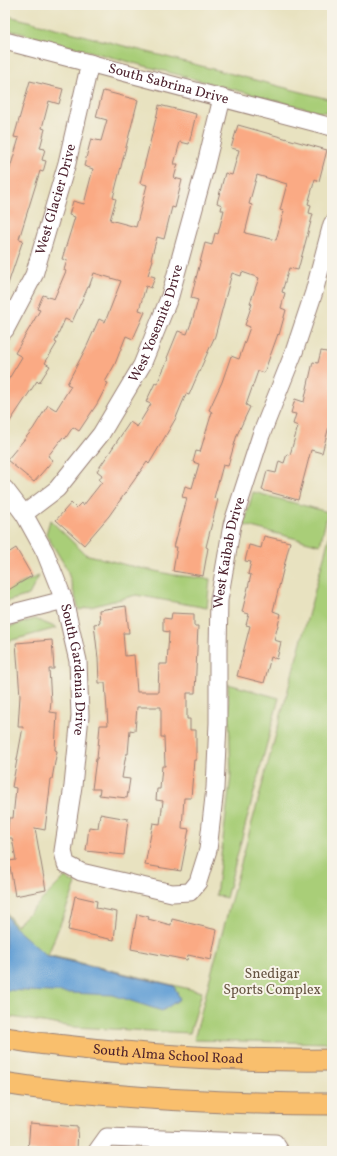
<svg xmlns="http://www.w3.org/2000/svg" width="337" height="1156" viewBox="0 0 337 1156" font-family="Vollkorn,serif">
  <rect width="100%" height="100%" fill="#f7f3e8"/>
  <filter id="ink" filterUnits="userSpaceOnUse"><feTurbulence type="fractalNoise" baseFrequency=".025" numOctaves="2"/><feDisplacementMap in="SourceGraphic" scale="8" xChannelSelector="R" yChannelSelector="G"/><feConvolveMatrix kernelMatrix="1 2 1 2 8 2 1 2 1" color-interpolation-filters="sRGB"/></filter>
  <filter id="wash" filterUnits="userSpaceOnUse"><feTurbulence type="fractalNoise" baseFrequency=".012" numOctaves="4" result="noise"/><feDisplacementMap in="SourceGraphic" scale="16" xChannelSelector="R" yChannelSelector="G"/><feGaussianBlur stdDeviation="0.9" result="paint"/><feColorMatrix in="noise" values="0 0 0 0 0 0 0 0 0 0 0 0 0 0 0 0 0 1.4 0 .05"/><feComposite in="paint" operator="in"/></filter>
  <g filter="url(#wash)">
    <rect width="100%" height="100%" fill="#e8e2c0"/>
    <!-- green -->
    <path fill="#a9ce78" stroke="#7a7652" d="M 5,15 L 332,100 L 332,112 L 319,112 L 5,29 Z
      M 253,492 L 328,512 L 320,545 L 244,525 Z
      M 50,520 L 85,554 L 126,565 L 174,575 L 210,579 L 207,608 L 136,595 L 79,610 L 67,569 L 46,534 Z
      M 332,527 L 332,1043 L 194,1040 L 211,974 Z
      M 39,576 L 29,595 L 5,602 L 5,590 Z
      M 35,619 L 57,628 L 5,642 L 5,628 Z
      M 228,684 L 279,698 L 226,898 L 216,895 L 231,776 Z
      M 65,877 L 76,884 L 48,955 L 202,992 L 190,1033 L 73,1027 L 5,1016 L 5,911 L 16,926 Z"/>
    <!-- water -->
    <path fill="#65a0d5" stroke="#586080" d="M 5,913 L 14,927 L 47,956 L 174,986 L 180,999 L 162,1011 L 113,995 L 5,990 Z"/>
    <g id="blocks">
      <!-- building -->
      <path fill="#faaa84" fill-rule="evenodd" d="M 30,81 L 63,89 L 59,104 L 49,101 L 42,128 L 45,129 L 40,148 L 45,149 L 42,160 L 46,161 L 43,172 L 40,171 L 19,239 L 23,240 L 7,287 L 5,287 L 5,185 L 19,138 L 14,137 Z
        M 103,91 L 138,100 L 113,198 L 116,199 L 110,220 L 136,227 L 147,185 L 140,183 L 159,106 L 159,105 L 196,114 L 189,144 L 180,142 L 174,164 L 178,164 L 174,178 L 182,180 L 175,208 L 172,207 L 164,239 L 157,237 L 151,259 L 153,260 L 148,275 L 155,277 L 151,288 L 146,286 L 139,310 L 145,312 L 133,339 L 126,336 L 115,364 L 105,382 L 108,383 L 97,404 L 79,431 L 73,427 L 65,439 L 63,437 L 48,456 L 53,460 L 34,482 L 7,460 L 33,429 L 48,405 L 56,410 L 71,386 L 67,384 L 87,346 L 99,319 L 105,322 L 121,281 L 94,273 L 89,287 L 88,287 L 72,322 L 65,319 L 55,342 L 57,343 L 45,363 L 50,366 L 39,383 L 37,381 L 5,429 L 5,385 L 22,357 L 15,353 L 40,310 L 37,309 L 43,295 L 54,299 L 66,271 L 64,270 L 67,260 L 62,259 L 75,217 L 69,215 L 73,201 L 84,204 L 93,169 L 84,166 L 91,139 L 101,141 L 107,120 L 96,117 Z
        M 238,125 L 327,150 L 319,181 L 315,179 L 308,204 L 311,205 L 309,213 L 313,214 L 298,270 L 289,268 L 282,292 L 285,293 L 281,308 L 286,310 L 279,335 L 278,334 L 264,373 L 258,371 L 246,405 L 250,407 L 237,435 L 228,466 L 223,465 L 214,498 L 218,499 L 206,547 L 208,548 L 203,576 L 173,571 L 177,547 L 174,547 L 187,498 L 182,497 L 185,486 L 192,488 L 199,464 L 193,462 L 196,451 L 200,452 L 212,412 L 209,410 L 222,382 L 231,356 L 239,359 L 250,327 L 245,325 L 252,304 L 250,303 L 259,278 L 242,272 L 241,276 L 232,273 L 215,336 L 195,381 L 189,395 L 186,394 L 176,418 L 149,464 L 147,462 L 109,516 L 84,545 L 56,520 L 71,503 L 76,508 L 81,503 L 83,506 L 102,482 L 99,480 L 102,475 L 97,471 L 130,422 L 137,427 L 151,404 L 146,402 L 155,383 L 157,384 L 168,359 L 167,358 L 178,331 L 187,334 L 193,318 L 198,300 L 191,298 L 205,243 L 212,245 L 215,233 L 218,234 L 224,210 L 221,210 L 222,205 L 217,203 L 225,173 L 232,175 L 239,150 L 231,148 ZM 257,175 L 287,184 L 280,210 L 284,211 L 276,240 L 245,233 L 252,205 L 249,204 Z
        M 321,351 L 332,353 L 332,415 L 322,453 L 311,450 L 298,500 L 262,490 L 267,471 L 276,473 L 279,461 L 284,463 L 287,454 L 290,455 L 298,426 L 293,424 L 296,414 L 291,413 L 295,399 L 304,402 L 313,362 L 318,363 Z
        M 264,536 L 290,542 L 273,611 L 281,614 L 274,640 L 281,642 L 277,659 L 271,657 L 264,683 L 237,676 L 250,626 L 246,625 L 249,614 L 242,612 L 251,575 L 248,574 L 251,562 L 245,561 L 249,545 L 261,548 Z
        M 16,548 L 32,576 L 5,592 L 5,555 Z
        M 126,606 L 129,633 L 123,633 L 125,656 L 134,655 L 137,692 L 158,692 L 159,664 L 167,664 L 169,632 L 163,631 L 163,618 L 171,619 L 172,613 L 194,614 L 194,626 L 198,626 L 195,693 L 187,693 L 187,719 L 190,719 L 190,730 L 196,730 L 196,760 L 194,760 L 191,798 L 184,798 L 182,828 L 189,829 L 181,871 L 145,865 L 153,823 L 160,824 L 163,801 L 156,800 L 157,789 L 160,789 L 162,766 L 165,766 L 164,737 L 161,737 L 161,707 L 137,707 L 135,731 L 130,730 L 128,754 L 126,754 L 122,778 L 130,779 L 127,798 L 99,795 L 100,789 L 92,789 L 96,759 L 97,759 L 100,725 L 108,725 L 105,683 L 99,683 L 98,658 L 94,624 L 100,623 L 99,610 Z
        M 52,640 L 54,669 L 49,669 L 51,701 L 50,712 L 57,713 L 55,750 L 57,751 L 52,779 L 51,779 L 45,830 L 35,828 L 46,890 L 15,896 L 9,861 L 16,860 L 12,838 L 7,838 L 9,818 L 13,818 L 16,788 L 12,787 L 23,727 L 18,727 L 20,696 L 16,643 Z
        M 100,814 L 128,819 L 124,855 L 86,851 L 89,827 L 98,828 Z
        M 75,896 L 97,901 L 96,908 L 117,912 L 114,940 L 68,930 Z
        M 137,914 L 149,917 L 148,919 L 171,925 L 172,919 L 217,930 L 211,960 L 188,955 L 187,960 L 131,949 Z
        M 30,1123 L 78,1127 L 77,1151 L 28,1151 Z"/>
    </g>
  </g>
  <g filter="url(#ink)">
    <use href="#blocks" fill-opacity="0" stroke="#998076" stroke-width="1"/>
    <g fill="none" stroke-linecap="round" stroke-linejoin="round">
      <defs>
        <g id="minor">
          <path id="s1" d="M 5,41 L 332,127"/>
          <path id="s2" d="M 5,330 L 34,275 L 67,163 L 90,63"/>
          <path id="s3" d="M 5,489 L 24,514 L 45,552 L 64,600 L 78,661 L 80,716 L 73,786 L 63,851 L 66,864 L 81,872 L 172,893 L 190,892 L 198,882 L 208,850 L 215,788 L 218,723 L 218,649 L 219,600 L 232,525 L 261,435 L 294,352 L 314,292 L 332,224"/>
          <path id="s4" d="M 24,514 L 57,489 L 101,434 L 142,365 L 170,296 L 205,168 L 222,98"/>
          <path d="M 5,615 L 64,600"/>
          <path d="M 97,1151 L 107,1137 L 275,1143 L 280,1151"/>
        </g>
        <g id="major">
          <path id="s5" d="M 5,1038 C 19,1040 33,1043 47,1044 C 141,1056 237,1061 332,1060"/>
          <path d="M 5,1083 C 36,1089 67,1091 99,1094 C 176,1101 254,1104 332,1104"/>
        </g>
      </defs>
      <!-- minor casing -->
      <use href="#minor" stroke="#998076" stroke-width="19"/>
      <!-- major casing -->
      <use href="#major" stroke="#998076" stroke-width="23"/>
      <!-- minor -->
      <use href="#minor" stroke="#fff" stroke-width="17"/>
      <!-- major -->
      <use href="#major" stroke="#f9bf6d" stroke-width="21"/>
    </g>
  </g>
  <g text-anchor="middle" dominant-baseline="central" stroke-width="4" stroke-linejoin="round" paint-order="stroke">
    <!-- street labels -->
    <g font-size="14" fill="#4a1f2b" stroke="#f7f3e8">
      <text stroke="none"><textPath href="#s1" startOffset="169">South Sabrina Drive</textPath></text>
      <text stroke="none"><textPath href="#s2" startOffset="141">West Glacier Drive</textPath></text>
      <text stroke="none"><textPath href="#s4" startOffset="236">West Yosemite Drive</textPath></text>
      <text stroke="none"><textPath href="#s3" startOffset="867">West Kaibab Drive</textPath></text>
      <text stroke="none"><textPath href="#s3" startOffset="197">South Gardenia Drive</textPath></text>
      <text stroke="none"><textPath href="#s5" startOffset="164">South Alma School Road</textPath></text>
    </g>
    <!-- park labels -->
    <g font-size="14" fill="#665442" stroke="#f7f3e8">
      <text x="272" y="974">Snedigar<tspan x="272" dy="16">Sports Complex</tspan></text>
    </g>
  </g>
  <!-- margin -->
  <rect width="337" height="1156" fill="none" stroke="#f7f3e8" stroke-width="20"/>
</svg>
